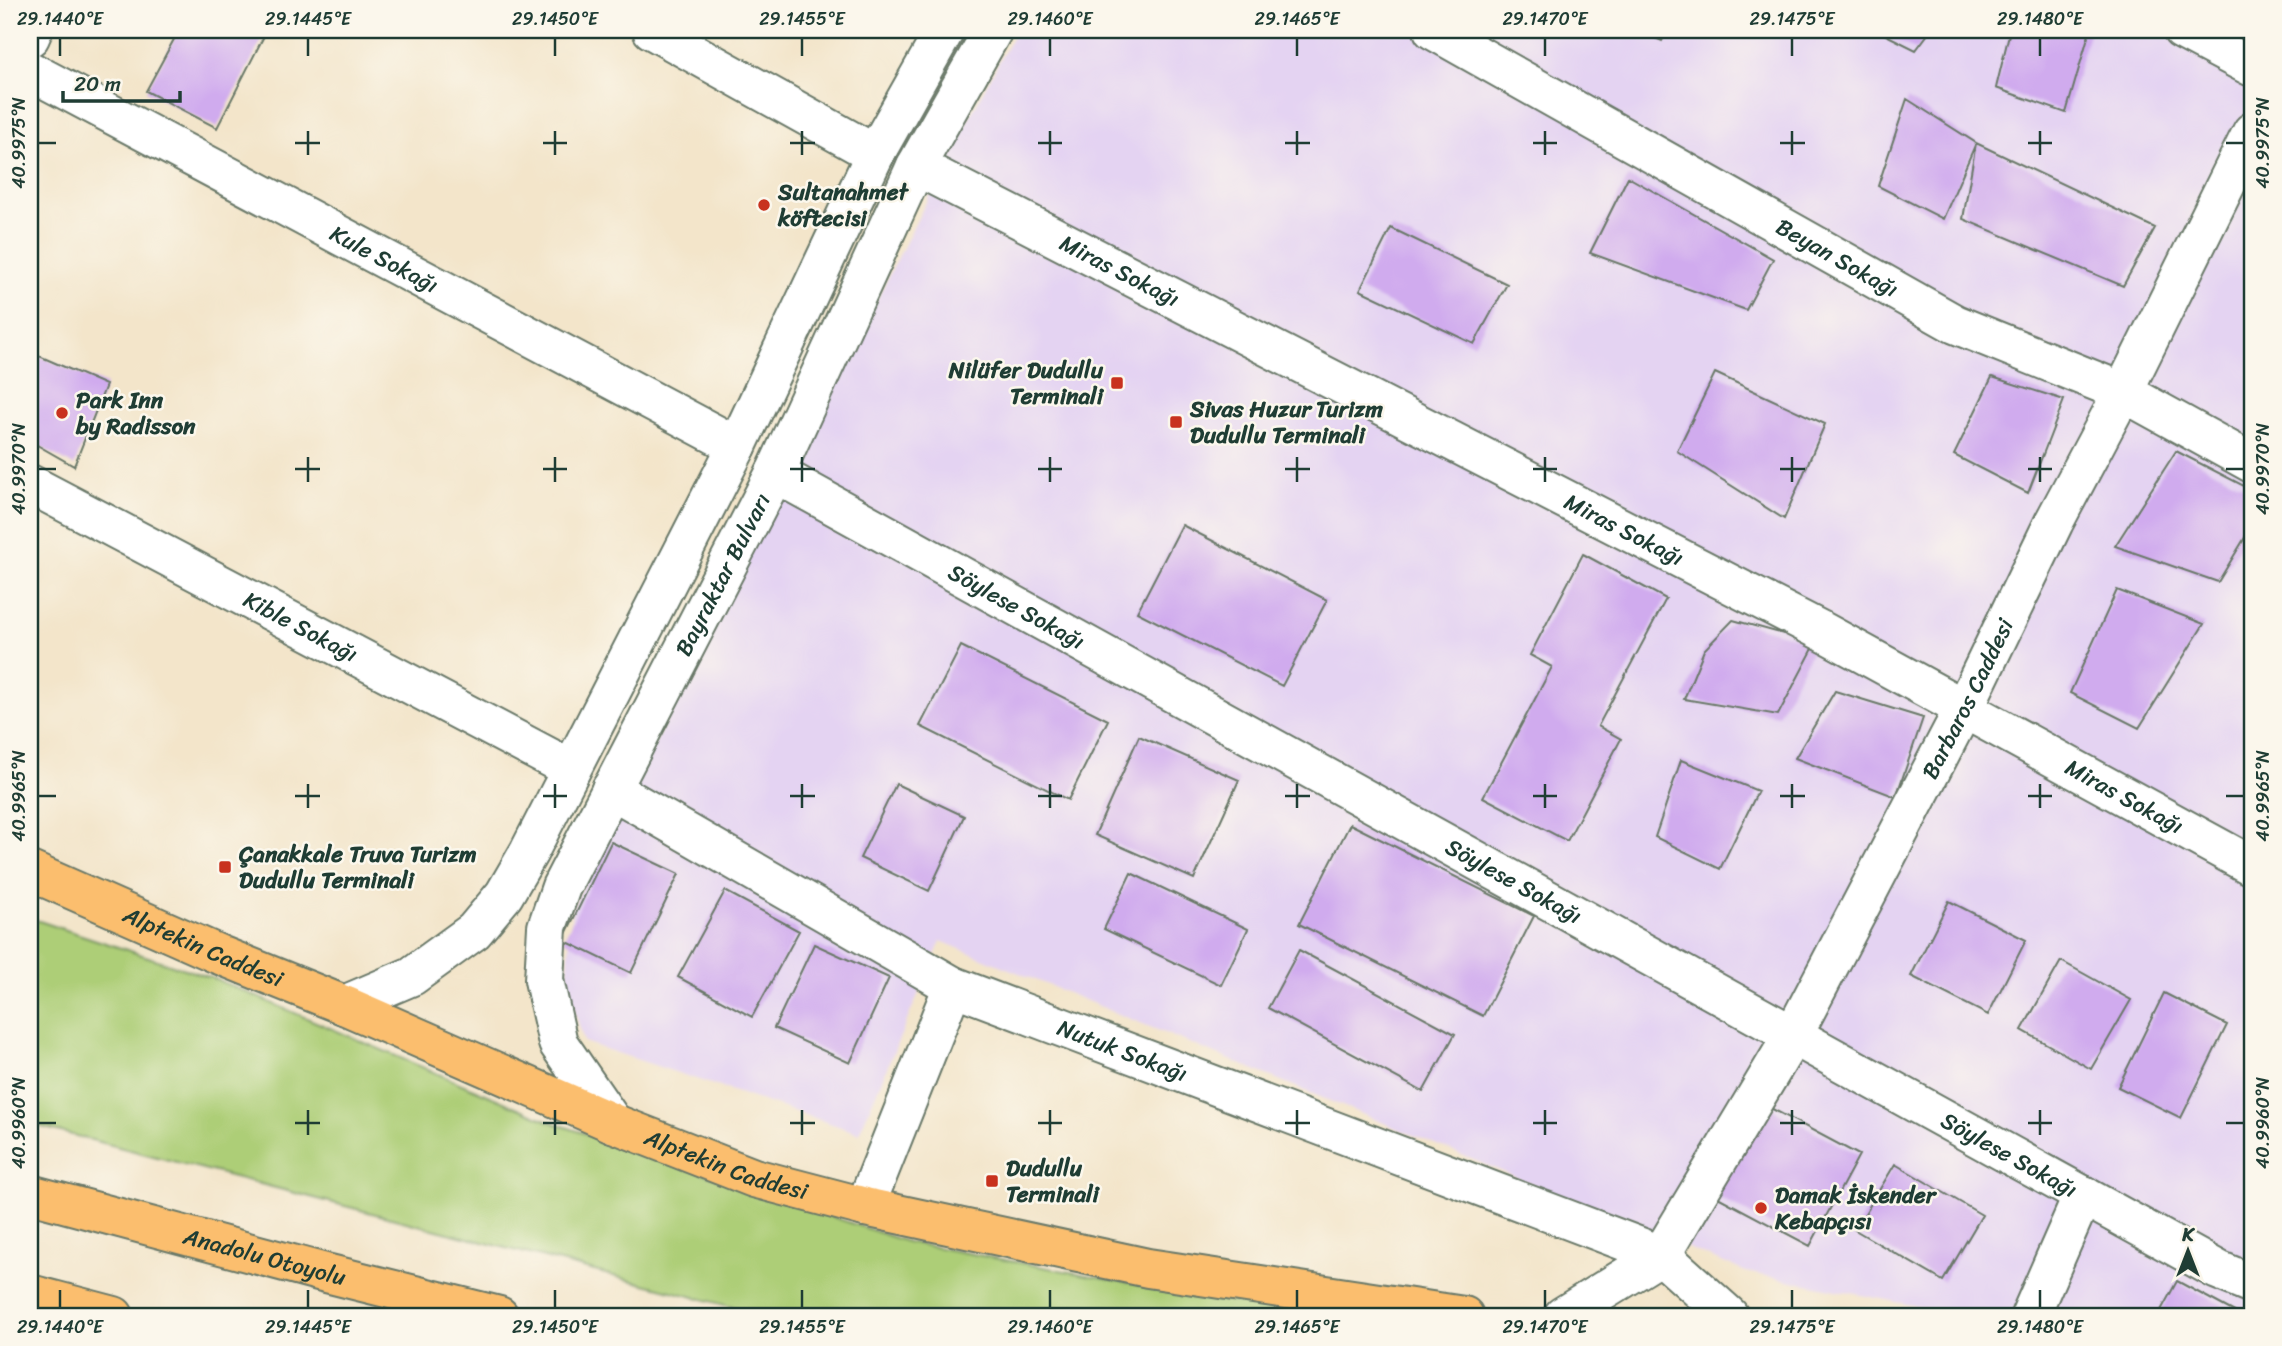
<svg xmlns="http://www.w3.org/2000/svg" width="2282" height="1346" viewBox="0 0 2282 1346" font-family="Sriracha,sans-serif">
  <rect width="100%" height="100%" fill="#fbf7ec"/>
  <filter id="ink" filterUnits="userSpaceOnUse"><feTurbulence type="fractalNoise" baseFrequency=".0143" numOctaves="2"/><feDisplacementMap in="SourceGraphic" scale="14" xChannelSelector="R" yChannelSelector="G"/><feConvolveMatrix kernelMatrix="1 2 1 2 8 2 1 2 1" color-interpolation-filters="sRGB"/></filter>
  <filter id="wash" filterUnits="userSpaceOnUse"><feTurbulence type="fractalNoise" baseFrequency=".00686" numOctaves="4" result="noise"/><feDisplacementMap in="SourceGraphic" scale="28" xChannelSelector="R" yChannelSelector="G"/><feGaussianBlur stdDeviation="1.57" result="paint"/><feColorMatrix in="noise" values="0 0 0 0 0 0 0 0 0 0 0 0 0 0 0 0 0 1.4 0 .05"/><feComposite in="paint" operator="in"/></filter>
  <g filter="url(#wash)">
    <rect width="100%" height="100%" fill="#f3e5ca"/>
    <!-- built -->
    <path fill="#e4d3f2" d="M 1016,30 L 2252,30 L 2252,1316 L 1966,1316 L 1746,1272 L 941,941 L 859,1133 L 584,1042 L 567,983 L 572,909 L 952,150 Z"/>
    <!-- green -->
    <path fill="#adce77" stroke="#668656" stroke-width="2" d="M 30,918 L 215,979 L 551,1122 L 907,1242 L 1310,1316 L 767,1316 L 30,1124 Z"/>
    <g id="blocks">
      <!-- building -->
      <path fill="#d0abee" d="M 179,30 L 267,30 L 217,128 L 146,91 Z
        M 1636,30 L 1667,30 L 1662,41 Z
        M 1876,30 L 1931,30 L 1916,50 Z
        M 2010,30 L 2090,30 L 2066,113 L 1996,88 Z
        M 1907,99 L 1976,143 L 1943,219 L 1878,186 Z
        M 1976,143 L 2155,228 L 2123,286 L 1963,219 Z
        M 1628,177 L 1773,259 L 1746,310 L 1590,253 Z
        M 1391,228 L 1507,284 L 1474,344 L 1360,290 Z
        M 30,352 L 106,385 L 74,466 L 30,441 Z
        M 1715,373 L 1825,424 L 1784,519 L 1677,451 Z
        M 1992,377 L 2064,400 L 2028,493 L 1954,455 Z
        M 2176,451 L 2252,490 L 2252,526 L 2218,582 L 2115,546 Z
        M 1182,525 L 1327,600 L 1282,686 L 1137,612 Z
        M 1583,554 L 1666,599 L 1598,726 L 1621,739 L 1567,841 L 1483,797 L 1552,667 L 1530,655 Z
        M 2117,590 L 2204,624 L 2139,728 L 2070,693 Z
        M 1733,620 L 1816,643 L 1778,715 L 1684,699 L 1704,650 Z
        M 961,646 L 1108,720 L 1068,800 L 920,726 Z
        M 1835,691 L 1923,718 L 1896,797 L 1795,758 Z
        M 1139,736 L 1239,780 L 1194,879 L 1095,835 Z
        M 1681,760 L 1758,791 L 1720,869 L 1655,837 Z
        M 896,784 L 964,816 L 929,891 L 860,858 Z
        M 1350,824 L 1534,916 L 1483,1016 L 1299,924 Z
        M 611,842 L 679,874 L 631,973 L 563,940 Z
        M 1131,873 L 1248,929 L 1221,985 L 1104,929 Z
        M 725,891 L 799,931 L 752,1017 L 678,977 Z
        M 1949,901 L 2026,940 L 1988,1015 L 1911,976 Z
        M 814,944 L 889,978 L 850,1063 L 774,1028 Z
        M 1299,950 L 1455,1034 L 1423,1092 L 1268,1008 Z
        M 2061,961 L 2131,1000 L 2091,1069 L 2022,1030 Z
        M 2164,993 L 2227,1025 L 2181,1118 L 2118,1087 Z
        M 1763,1104 L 1859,1155 L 1810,1246 L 1714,1195 Z
        M 1895,1164 L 1982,1215 L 1943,1281 L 1855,1230 Z
        M 2177,1281 L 2242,1316 L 2163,1316 L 2159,1314 Z"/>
    </g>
  </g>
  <g filter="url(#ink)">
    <use href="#blocks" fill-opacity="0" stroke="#697868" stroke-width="2"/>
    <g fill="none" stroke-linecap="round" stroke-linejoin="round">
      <defs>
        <g id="minor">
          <path d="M 652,30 L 875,154"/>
          <path id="s1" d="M 1433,30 L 1955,324 L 2123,392 L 2252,463"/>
          <path d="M 2182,30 L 2252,67"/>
          <path d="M 30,37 L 33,30"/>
          <path id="s2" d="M 30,71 L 737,446"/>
          <path id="s3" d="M 916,166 L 1820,630 L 2252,866"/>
          <path id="s4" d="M 775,473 L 2218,1270 L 2252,1284"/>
          <path id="s5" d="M 30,484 L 571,769"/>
          <path id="s6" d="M 611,789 L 953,986 L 1661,1255 L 1729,1316"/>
          <path d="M 344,1005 L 412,976 L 474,931 L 504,895 L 529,852 L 737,446 L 875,154 L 945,30"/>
          <path id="s7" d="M 613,1123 L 558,1043 L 544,980 L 547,927 L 561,887 L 775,473 L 916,166 L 993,30"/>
          <path d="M 865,1207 L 953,986"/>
          <path id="s8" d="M 1563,1316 L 1661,1255 L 1793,1035 L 1964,708 L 2054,522 L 2123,392 L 2252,132"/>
          <path d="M 2030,1316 L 2083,1195"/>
        </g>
        <g id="major">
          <path id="s9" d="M 30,871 L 220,955 L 344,1005 L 613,1123 L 754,1178 L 865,1207 L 1148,1268 L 1464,1316"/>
        </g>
        <g id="highway">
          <path id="s10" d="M 30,1194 L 322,1272 L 499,1316"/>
          <path d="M 30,1294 L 114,1316"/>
        </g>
      </defs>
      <!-- minor casing -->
      <use href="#minor" stroke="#697868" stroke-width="42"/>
      <!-- major casing -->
      <use href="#major" stroke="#697868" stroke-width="42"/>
      <!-- highway casing -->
      <use href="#highway" stroke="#697868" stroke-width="42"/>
      <!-- minor -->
      <use href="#minor" stroke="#fff" stroke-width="38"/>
      <!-- major -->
      <use href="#major" stroke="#fbbe6e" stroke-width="38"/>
      <!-- highway -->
      <use href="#highway" stroke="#fbbe6e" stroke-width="38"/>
    </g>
  </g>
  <!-- ticks -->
  <path fill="none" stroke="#1f3d34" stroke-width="2.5" d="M 60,38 L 60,56M 308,38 L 308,56M 555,38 L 555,56M 802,38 L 802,56M 1050,38 L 1050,56M 1297,38 L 1297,56M 1545,38 L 1545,56M 1792,38 L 1792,56M 2040,38 L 2040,56M 308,131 L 308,155M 555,131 L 555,155M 802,131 L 802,155M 1050,131 L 1050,155M 1297,131 L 1297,155M 1545,131 L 1545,155M 1792,131 L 1792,155M 2040,131 L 2040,155M 38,143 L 56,143M 295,143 L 320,143M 543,143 L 567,143M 790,143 L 815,143M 1038,143 L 1062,143M 1285,143 L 1310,143M 1533,143 L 1557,143M 1780,143 L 1805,143M 2028,143 L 2052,143M 2226,143 L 2244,143M 308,457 L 308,482M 555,457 L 555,482M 802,457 L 802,482M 1050,457 L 1050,482M 1297,457 L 1297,482M 1545,457 L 1545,482M 1792,457 L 1792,482M 2040,457 L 2040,482M 38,469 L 56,469M 295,469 L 320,469M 543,469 L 567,469M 790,469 L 815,469M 1038,469 L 1062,469M 1285,469 L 1310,469M 1533,469 L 1557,469M 1780,469 L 1805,469M 2028,469 L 2052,469M 2226,469 L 2244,469M 308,784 L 308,808M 555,784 L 555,808M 802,784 L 802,808M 1050,784 L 1050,808M 1297,784 L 1297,808M 1545,784 L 1545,808M 1792,784 L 1792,808M 2040,784 L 2040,808M 38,796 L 56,796M 295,796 L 320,796M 543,796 L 567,796M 790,796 L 815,796M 1038,796 L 1062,796M 1285,796 L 1310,796M 1533,796 L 1557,796M 1780,796 L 1805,796M 2028,796 L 2052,796M 2226,796 L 2244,796M 308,1110 L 308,1135M 555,1110 L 555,1135M 802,1110 L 802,1135M 1050,1110 L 1050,1135M 1297,1110 L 1297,1135M 1545,1110 L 1545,1135M 1792,1110 L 1792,1135M 2040,1110 L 2040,1135M 38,1123 L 56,1123M 295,1123 L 320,1123M 543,1123 L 567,1123M 790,1123 L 815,1123M 1038,1123 L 1062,1123M 1285,1123 L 1310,1123M 1533,1123 L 1557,1123M 1780,1123 L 1805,1123M 2028,1123 L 2052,1123M 2226,1123 L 2244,1123M 60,1290 L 60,1308M 308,1290 L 308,1308M 555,1290 L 555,1308M 802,1290 L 802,1308M 1050,1290 L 1050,1308M 1297,1290 L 1297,1308M 1545,1290 L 1545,1308M 1792,1290 L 1792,1308M 2040,1290 L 2040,1308"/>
  <!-- markers -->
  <g fill="#c8321e" stroke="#fbf7ec" stroke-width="2.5">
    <circle cx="764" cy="205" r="7"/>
    <rect x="1110" y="376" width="14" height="14" rx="3.5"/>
    <circle cx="62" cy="413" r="7"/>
    <rect x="1169" y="415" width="14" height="14" rx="3.5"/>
    <rect x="218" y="860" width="14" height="14" rx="3.5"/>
    <rect x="985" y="1174" width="14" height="14" rx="3.5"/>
    <circle cx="1761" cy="1208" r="7"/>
  </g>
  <g text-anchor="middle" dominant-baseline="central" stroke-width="5" stroke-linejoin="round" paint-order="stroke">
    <!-- poi labels -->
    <g font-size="23" font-weight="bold" fill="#1f3d34" stroke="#fbf7ec" text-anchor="start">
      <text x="778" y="192">Sultanahmet<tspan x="778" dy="26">köftecisi</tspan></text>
      <text x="1103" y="370" text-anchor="end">Nilüfer Dudullu<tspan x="1103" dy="26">Terminali</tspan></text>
      <text x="76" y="400">Park Inn<tspan x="76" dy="26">by Radisson</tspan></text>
      <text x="1190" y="409">Sivas Huzur Turizm<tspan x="1190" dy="26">Dudullu Terminali</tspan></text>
      <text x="239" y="854">Çanakkale Truva Turizm<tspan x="239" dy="26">Dudullu Terminali</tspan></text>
      <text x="1006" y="1168">Dudullu<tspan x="1006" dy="26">Terminali</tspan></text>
      <text x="1775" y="1195">Damak İskender<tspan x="1775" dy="26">Kebapçısı</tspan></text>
    </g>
    <!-- street labels -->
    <g font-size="23" fill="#1f3d34" stroke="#fbf7ec">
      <text stroke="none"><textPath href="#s1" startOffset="464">Beyan Sokağı</textPath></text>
      <text stroke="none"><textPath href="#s2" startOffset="401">Kule Sokağı</textPath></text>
      <text stroke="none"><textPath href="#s3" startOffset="229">Miras Sokağı</textPath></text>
      <text stroke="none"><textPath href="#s3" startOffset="796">Miras Sokağı</textPath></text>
      <text stroke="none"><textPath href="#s7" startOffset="609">Bayraktar Bulvarı</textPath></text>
      <text stroke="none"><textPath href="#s4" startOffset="276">Söylese Sokağı</textPath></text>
      <text stroke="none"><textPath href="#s5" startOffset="306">Kible Sokağı</textPath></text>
      <text stroke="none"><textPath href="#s8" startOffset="751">Barbaros Caddesi</textPath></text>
      <text stroke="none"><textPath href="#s3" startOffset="1363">Miras Sokağı</textPath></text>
      <text stroke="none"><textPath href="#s4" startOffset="844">Söylese Sokağı</textPath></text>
      <text stroke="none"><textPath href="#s9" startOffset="189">Alptekin Caddesi</textPath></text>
      <text stroke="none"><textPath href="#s6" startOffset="576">Nutuk Sokağı</textPath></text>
      <text stroke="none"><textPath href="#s4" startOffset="1410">Söylese Sokağı</textPath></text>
      <text stroke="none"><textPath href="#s9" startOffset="756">Alptekin Caddesi</textPath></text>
      <text stroke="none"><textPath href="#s10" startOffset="243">Anadolu Otoyolu</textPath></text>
    </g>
  </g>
  <!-- margin -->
  <rect width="2282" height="1346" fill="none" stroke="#fbf7ec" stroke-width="77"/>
  <!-- north arrow -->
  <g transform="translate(2188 1251)" stroke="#fbf7ec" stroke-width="5" paint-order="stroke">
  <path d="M0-5L12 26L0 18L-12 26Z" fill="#1f3d34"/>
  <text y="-10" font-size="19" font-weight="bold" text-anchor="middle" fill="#1f3d34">K</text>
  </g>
  <!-- scale -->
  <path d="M63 91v10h117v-10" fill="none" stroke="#1f3d34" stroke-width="3.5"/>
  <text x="74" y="91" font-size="21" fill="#1f3d34" stroke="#fbf7ec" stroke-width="5" paint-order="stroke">20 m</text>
  <rect x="38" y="38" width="2206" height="1270" fill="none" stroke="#1f3d34" stroke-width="2.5"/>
  <g font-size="18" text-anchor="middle" fill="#1f3d34">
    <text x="60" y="25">29.1440°E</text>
    <text x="308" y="25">29.1445°E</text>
    <text x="555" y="25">29.1450°E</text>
    <text x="802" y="25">29.1455°E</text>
    <text x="1050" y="25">29.1460°E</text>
    <text x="1297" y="25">29.1465°E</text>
    <text x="1545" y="25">29.1470°E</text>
    <text x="1792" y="25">29.1475°E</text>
    <text x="2040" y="25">29.1480°E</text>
    <text transform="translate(19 143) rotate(-90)" y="6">40.9975°N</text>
    <text transform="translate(2263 143) rotate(-90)" y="6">40.9975°N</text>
    <text transform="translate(19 469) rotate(-90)" y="6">40.9970°N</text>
    <text transform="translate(2263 469) rotate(-90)" y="6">40.9970°N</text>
    <text transform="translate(19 796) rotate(-90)" y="6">40.9965°N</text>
    <text transform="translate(2263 796) rotate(-90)" y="6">40.9965°N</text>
    <text transform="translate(19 1123) rotate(-90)" y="6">40.9960°N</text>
    <text transform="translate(2263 1123) rotate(-90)" y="6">40.9960°N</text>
    <text x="60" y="1333">29.1440°E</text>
    <text x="308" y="1333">29.1445°E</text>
    <text x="555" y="1333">29.1450°E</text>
    <text x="802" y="1333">29.1455°E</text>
    <text x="1050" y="1333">29.1460°E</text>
    <text x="1297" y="1333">29.1465°E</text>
    <text x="1545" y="1333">29.1470°E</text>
    <text x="1792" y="1333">29.1475°E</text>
    <text x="2040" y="1333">29.1480°E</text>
  </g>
</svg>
